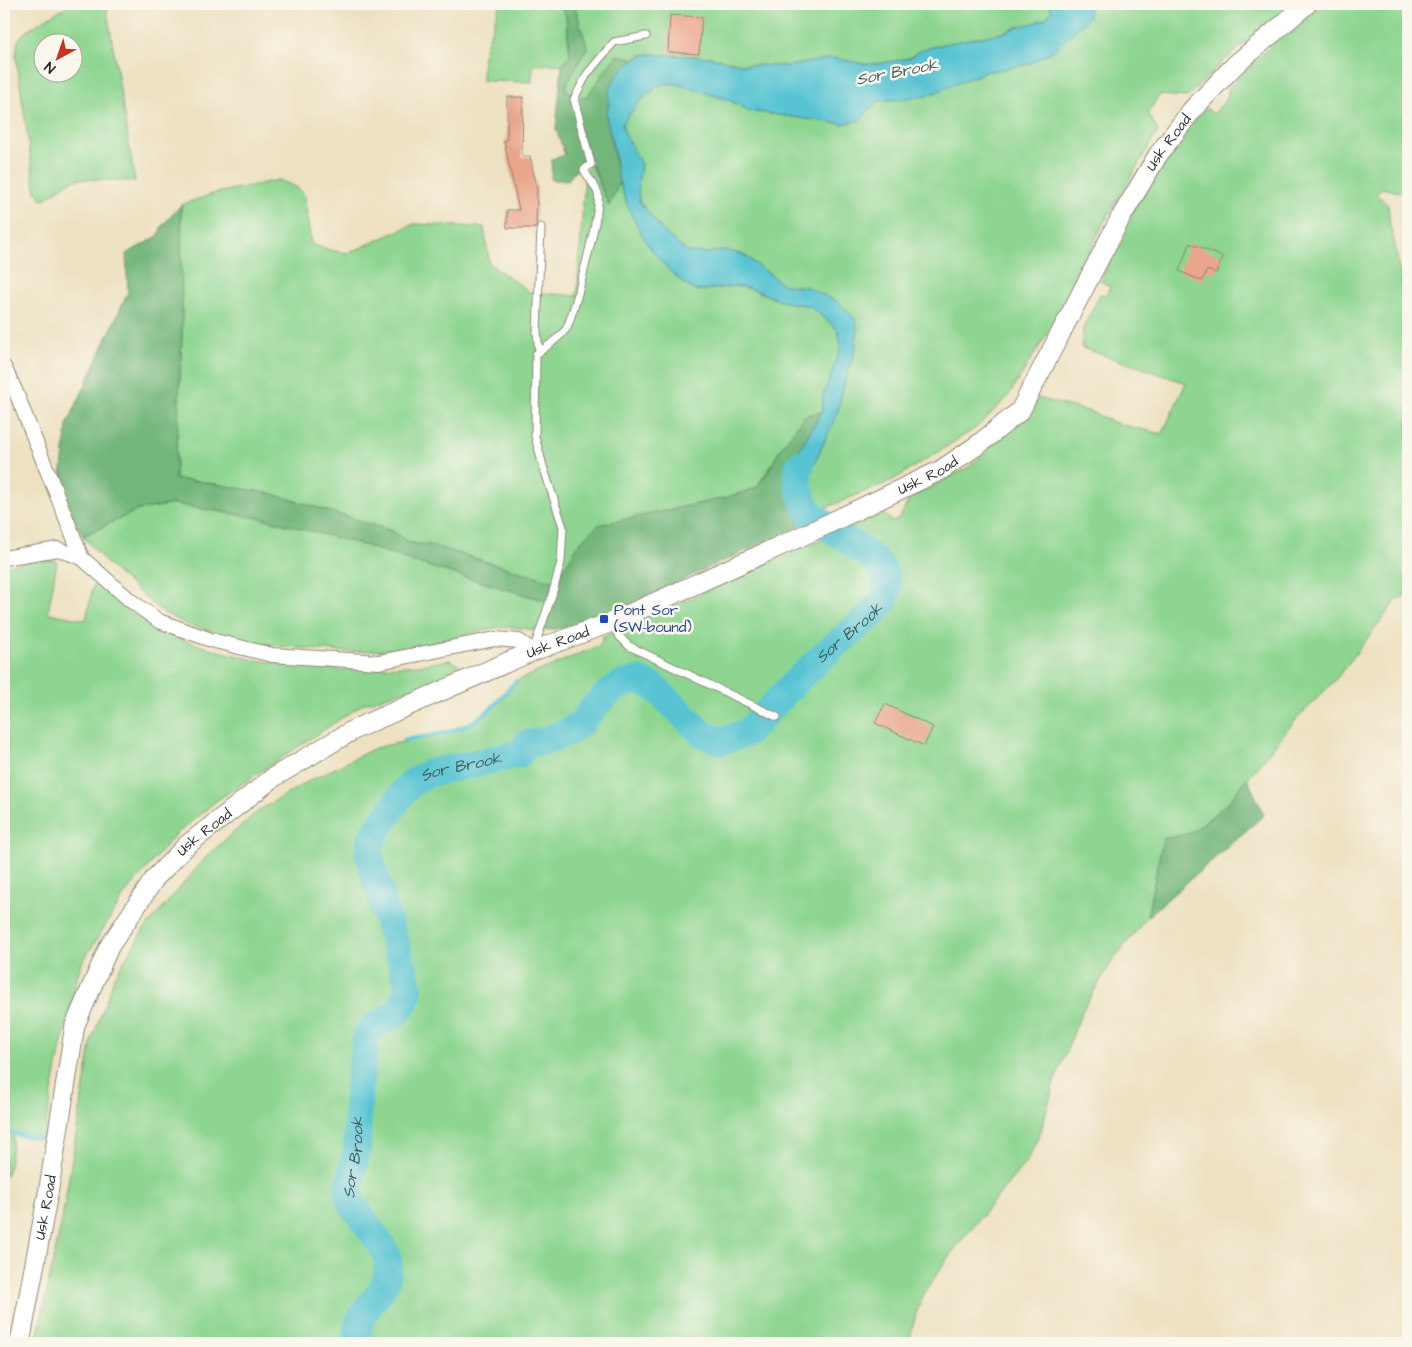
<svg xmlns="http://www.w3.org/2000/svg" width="1412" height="1347" viewBox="0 0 1412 1347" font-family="'Architects Daughter',sans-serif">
  <rect width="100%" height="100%" fill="#fbf7ec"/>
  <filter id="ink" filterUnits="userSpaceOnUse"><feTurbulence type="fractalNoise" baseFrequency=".02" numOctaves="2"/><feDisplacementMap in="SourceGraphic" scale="10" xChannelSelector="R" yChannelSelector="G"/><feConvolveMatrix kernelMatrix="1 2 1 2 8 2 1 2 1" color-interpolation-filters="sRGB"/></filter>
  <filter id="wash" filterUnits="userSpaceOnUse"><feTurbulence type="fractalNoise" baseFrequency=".0096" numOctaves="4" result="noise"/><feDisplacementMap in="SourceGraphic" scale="20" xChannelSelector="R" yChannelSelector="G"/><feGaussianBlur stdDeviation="1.12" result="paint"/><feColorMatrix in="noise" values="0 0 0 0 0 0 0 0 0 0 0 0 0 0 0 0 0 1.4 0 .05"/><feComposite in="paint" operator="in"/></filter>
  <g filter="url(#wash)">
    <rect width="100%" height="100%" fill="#ede1c1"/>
    <!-- green -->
    <path fill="#8dd590" stroke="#5c805e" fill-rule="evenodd" d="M 70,4 L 106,4 L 135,181 L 79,179 L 69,182 L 43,200 L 36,192 L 33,175 L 16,57 L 18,40 L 26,31 ZM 42,42 L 72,42 L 72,72 L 42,72 Z
      M 500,4 L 559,4 L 566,15 L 570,55 L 562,64 L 533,65 L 532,82 L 482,81 L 483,56 Z
      M 574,4 L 1049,4 L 1052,11 L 1046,18 L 1031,24 L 1019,26 L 1003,33 L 949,43 L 921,50 L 909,58 L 878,64 L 864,64 L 834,58 L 788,66 L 744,65 L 711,57 L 649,54 L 641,55 L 634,59 L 617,55 L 587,96 L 574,99 L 565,87 L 587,47 Z
      M 1088,4 L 1291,4 L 1226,59 L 1187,97 L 1159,95 L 1148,113 L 1158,131 L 1103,224 L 1065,305 L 1007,398 L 976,428 L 893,480 L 811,514 L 803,501 L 809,475 L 837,414 L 845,380 L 854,355 L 858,330 L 807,287 L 784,285 L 744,255 L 726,250 L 708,253 L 687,252 L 663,231 L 639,201 L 638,184 L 641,164 L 625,134 L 622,124 L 638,103 L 659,85 L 674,83 L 729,100 L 750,111 L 843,124 L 860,120 L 873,105 L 880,101 L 926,96 L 985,72 L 1029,64 L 1089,17 Z
      M 1323,4 L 1408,4 L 1408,189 L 1403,193 L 1382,188 L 1376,193 L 1388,205 L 1390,226 L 1393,236 L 1408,313 L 1408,593 L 1396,601 L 1337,678 L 1292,724 L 1228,803 L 1191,833 L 1163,840 L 1147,917 L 1111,963 L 1082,1011 L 1054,1083 L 1041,1131 L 1028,1159 L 948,1257 L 925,1292 L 916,1313 L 909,1343 L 36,1343 L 62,1219 L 92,1039 L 115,976 L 142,932 L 208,855 L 258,811 L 307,782 L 375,748 L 439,734 L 465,725 L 486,713 L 516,681 L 600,645 L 603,637 L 883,513 L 893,522 L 900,517 L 910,498 L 969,467 L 1010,429 L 1038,398 L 1087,411 L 1119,424 L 1162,434 L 1186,383 L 1082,348 L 1083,328 L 1100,294 L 1106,295 L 1110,287 L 1101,281 L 1128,218 L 1182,135 L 1206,108 L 1214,114 L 1227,98 L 1229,87 L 1278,39 Z
      M 591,164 L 609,206 L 619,183 L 631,213 L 651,249 L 672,273 L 688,287 L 696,291 L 735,286 L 753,289 L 780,301 L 810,306 L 838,330 L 842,347 L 823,396 L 822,412 L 804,416 L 756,488 L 725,498 L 556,582 L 430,545 L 410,543 L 392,531 L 273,494 L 197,481 L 175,479 L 182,338 L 181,205 L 215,193 L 279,180 L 296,187 L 304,194 L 311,244 L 333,251 L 349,253 L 414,224 L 484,227 L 489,263 L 530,292 L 577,296 L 585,173 Z
      M 174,504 L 265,519 L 364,545 L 424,565 L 550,602 L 540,631 L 513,627 L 493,628 L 403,649 L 346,652 L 287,647 L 240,639 L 188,625 L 162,612 L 108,565 L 83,536 L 138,510 Z
      M 39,560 L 57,561 L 48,613 L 86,620 L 93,586 L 105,587 L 133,614 L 171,636 L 211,649 L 255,660 L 339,670 L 420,665 L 450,660 L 468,670 L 363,704 L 216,801 L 174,836 L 125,894 L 80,966 L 60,1051 L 43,1139 L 14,1134 L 8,1172 L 4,1177 L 4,566 Z"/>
    <!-- forest -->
    <path fill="#72b67a" stroke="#4e7052" d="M 559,4 L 574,4 L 587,47 L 565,87 L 574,99 L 587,96 L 617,55 L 634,59 C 626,67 613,82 610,93 C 607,101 612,102 606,112 L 619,183 L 609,206 L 585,146 L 582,163 L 568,180 L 551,180 L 552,159 L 565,155 L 556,129 L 562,64 L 570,55 L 566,15 Z
      M 181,205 L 182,338 L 175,479 L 197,481 L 273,494 L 392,531 L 410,543 L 430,545 L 555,582 L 580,542 L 598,525 L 725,498 L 756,488 L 768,472 L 779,451 L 804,416 L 822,412 L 795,457 L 788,472 C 796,487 803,507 817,518 L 619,609 L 578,626 L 540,631 L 550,602 L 424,565 L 364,545 L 265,519 L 174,504 L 138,510 L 83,536 L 67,504 L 61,479 L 67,425 L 128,292 L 126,254 L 158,236 L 162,226 Z
      M 1247,778 L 1264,815 L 1147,917 L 1163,839 L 1191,833 L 1228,803 Z"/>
    <!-- water -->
    <path fill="#59c4d3" stroke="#42787f" d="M 1049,4 L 1088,4 L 1089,17 L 1054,50 L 1029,64 L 985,72 L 926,96 L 880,101 L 873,105 L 860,120 L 843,124 L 750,111 L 729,100 L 674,83 L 659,85 L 638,103 L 622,124 L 625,134 L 641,164 L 638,184 L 639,201 L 663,231 L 687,252 L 708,253 L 726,250 L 744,255 L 784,285 L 807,287 L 838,302 L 855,318 L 858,330 L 854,355 L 845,380 L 837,414 L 809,475 L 803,501 L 788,472 L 795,457 L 822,412 L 823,396 L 841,347 L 838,330 L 810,306 L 780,301 L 753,289 L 735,286 L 696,291 C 658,269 632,225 620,184 C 616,173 616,161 614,150 C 611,137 608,125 606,112 C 611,103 608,102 609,93 C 612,76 633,56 649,54 L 711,57 L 744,65 L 788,66 L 834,58 L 864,64 L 878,64 L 909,58 L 921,50 L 949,43 L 1003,33 L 1019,26 L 1031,24 L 1046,18 L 1052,12 Z"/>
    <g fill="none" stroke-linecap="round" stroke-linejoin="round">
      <!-- stream -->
      <path stroke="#59c4d3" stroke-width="4.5" d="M 404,740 C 431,736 465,732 487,712 C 498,703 507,691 516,681
        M 4,1132 L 43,1139"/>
      <!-- river -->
      <path stroke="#59c4d3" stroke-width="28" id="s1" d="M 356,1343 C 357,1333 358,1321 364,1313 C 379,1291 397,1279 384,1249 L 350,1201 L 349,1188 L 357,1150 L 358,1093 L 366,1038 L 372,1028 L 397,1013 L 405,1001 L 409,988 L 405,973 L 386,916 L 369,854 L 371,839 L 402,794 L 412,783 L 429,773 L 519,754 L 527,744 L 544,741 L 570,731 L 582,722 L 593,708 L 608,693 L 622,684 L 640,680 L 654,687 L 704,735 L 721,741 L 747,733 L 790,687 L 827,652 L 870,616 L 884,601 L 888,588 L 884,572 L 875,560 L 811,514 L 803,501 L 798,485 L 798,468 L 801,464"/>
    </g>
    <g id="blocks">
      <!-- building -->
      <path fill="#eaa58c" d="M 670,15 L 702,17 L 699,54 L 668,52 Z
        M 507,97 L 523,97 L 522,157 L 530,156 L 537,189 L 536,228 L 507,228 L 507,210 L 519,210 L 504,141 L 507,140 Z
        M 1190,243 L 1223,257 L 1216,273 L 1207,270 L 1202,281 L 1179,271 Z
        M 885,704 L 933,727 L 924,746 L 875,723 Z"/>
    </g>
  </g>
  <g filter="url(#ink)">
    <use href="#blocks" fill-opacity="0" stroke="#8c8676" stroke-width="1"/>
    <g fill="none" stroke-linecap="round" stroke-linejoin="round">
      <defs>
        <path id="lane" d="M 539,352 L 537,332 L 541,227
          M 612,622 L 619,636 L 629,646 L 777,717
          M 534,648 L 552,595 L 561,562 L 563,527 L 543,466 L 535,436 L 536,354 C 546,347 559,339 566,329 C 574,314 602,207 598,193 C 595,186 588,177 584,170 L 591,164 L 574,99 L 587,74 L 614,42 L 646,36"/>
        <path id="street" d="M 4,367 L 15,390 L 82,558
          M 4,558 L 58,549 L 82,558 L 131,601 L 159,621 L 211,640 L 272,655 L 379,662 L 495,639 L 519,641 L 533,651"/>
        <g id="secondary">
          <path id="s2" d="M 20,1343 L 49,1188 L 75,1025 L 109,947 L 155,878 L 187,845 L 274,777 L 355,729 L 533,651 L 612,622 L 815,530 L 941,470 L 979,444 L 1020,411 L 1121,217 L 1158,155 L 1192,110 L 1235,65 L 1307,4"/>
        </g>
      </defs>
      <!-- lane casing -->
      <use href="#lane" stroke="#8c8676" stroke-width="9"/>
      <!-- street casing -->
      <use href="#street" stroke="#8c8676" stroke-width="16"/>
      <!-- secondary casing -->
      <use href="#secondary" stroke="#8c8676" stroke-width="21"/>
      <!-- lane -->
      <use href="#lane" stroke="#fff" stroke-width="7"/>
      <!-- street -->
      <use href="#street" stroke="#fff" stroke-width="14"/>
      <!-- secondary -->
      <use href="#secondary" stroke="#fff" stroke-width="19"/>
    </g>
  </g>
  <!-- markers -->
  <rect fill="#1a4fb4" stroke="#fbf7ec" stroke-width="2" x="599" y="614" width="10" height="10" rx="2.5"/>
  <g text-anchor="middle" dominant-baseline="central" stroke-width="5" stroke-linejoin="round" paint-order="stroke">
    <!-- street labels -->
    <g font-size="15" fill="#2b2b2b" stroke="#fbf7ec">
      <text stroke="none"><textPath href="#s2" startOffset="1788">Usk Road</textPath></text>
      <text stroke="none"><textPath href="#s2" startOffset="1368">Usk Road</textPath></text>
      <text stroke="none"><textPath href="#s2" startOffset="962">Usk Road</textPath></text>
      <text stroke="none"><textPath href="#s2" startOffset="558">Usk Road</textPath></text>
      <text stroke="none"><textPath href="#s2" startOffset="138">Usk Road</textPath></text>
    </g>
    <!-- transit labels -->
    <g font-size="15" fill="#164399" stroke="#fbf7ec" text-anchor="start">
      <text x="614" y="610">Pont Sor<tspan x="614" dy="17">(SW-bound)</tspan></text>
    </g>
    <!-- water labels -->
    <g font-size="16" font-style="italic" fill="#39595d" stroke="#fbf7ec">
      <text transform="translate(897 72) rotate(-11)">Sor Brook</text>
      <text stroke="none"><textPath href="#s1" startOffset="1152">Sor Brook</textPath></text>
      <text stroke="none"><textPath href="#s1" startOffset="672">Sor Brook</textPath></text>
      <text stroke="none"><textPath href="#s1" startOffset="206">Sor Brook</textPath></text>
    </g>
  </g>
  <!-- margin -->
  <rect width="1412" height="1347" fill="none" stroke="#fbf7ec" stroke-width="20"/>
  <!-- north arrow -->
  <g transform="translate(58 58) rotate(220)"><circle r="24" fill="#fbf7ec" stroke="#a8a59f"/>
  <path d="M0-4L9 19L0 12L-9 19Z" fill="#c8321e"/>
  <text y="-8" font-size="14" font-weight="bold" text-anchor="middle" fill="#2b2b2b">N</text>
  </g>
</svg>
